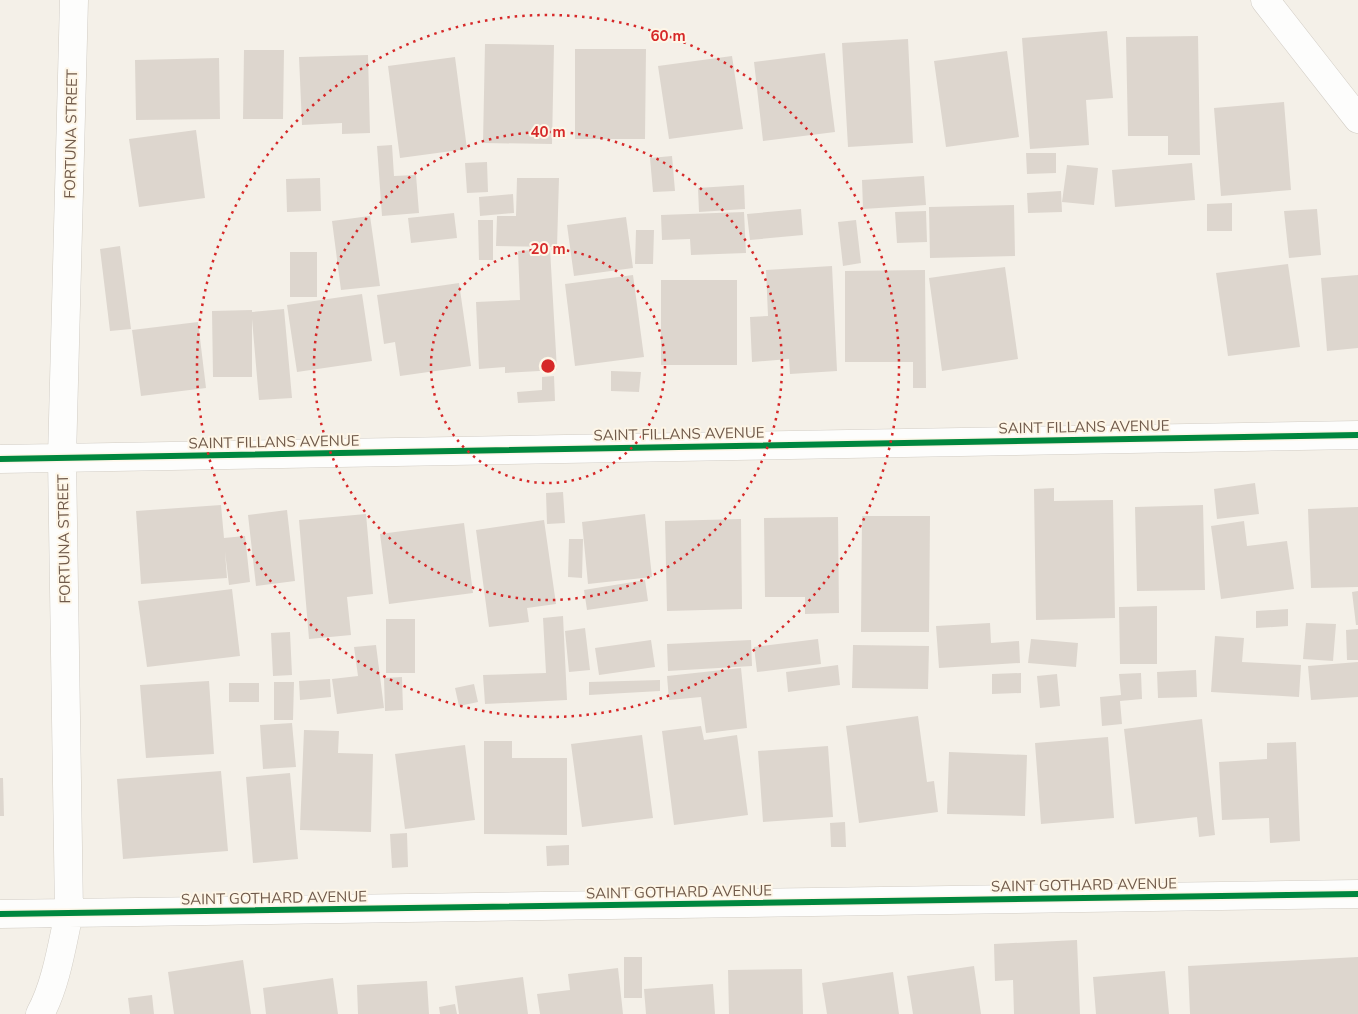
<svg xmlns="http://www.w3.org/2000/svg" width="1358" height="1014" viewBox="0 0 1358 1014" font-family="'Nunito Sans',sans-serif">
  <rect width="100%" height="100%" fill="#f4f0e8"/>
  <!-- building -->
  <path fill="#ddd6ce" d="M 1107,31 L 1113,98 L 1086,100 L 1089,145 L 1030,149 L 1022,38 Z
    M 1198,36 L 1200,155 L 1168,155 L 1168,136 L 1128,136 L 1126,37 Z
    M 908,39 L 913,143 L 848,147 L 842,43 Z
    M 485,44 L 554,45 L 552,144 L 483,143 Z
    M 575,49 L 646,49 L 645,139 L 575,139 Z
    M 244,50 L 284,50 L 283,119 L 243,119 Z
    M 1007,51 L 1019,137 L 946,147 L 934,61 Z
    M 825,53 L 835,132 L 763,141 L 754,62 Z
    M 368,55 L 370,133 L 342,134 L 342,123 L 302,125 L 299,57 Z
    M 732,56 L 743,129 L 669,139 L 658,66 Z
    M 455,57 L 467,149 L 400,158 L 388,66 Z
    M 219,58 L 220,119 L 136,120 L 135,60 Z
    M 1284,102 L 1291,190 L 1221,196 L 1214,108 Z
    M 196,130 L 205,198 L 139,207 L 129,139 Z
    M 392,145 L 394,176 L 416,175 L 419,213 L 382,216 L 377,146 Z
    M 1026,153 L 1056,153 L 1056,173 L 1027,174 Z
    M 672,156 L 675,191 L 653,192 L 650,158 Z
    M 487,162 L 488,192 L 467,193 L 465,163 Z
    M 1192,163 L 1195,200 L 1115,207 L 1112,170 Z
    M 1067,165 L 1098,168 L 1094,205 L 1062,202 Z
    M 924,176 L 926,205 L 863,209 L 862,180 Z
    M 320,178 L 321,211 L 287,212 L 286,179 Z
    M 517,178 L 559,178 L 557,247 L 496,246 L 497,216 L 516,216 Z
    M 744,185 L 745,209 L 699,212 L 698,188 Z
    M 1061,191 L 1062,212 L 1028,213 L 1027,193 Z
    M 513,194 L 514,213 L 480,216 L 479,197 Z
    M 1232,203 L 1232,231 L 1207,231 L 1207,204 Z
    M 1014,205 L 1015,256 L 930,258 L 929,207 Z
    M 801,209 L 803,235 L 750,240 L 747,214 Z
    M 1317,209 L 1321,255 L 1289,258 L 1284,211 Z
    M 926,211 L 927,242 L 897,243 L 895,212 Z
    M 744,212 L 746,253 L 691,255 L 690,239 L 662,240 L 661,215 Z
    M 454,213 L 457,238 L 411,243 L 408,218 Z
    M 370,216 L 380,286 L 341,290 L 332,221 Z
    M 626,217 L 633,268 L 574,276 L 567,225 Z
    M 478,220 L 493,220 L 493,260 L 479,260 Z
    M 856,220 L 861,263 L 843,266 L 838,222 Z
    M 636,230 L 654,230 L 653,264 L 635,264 Z
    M 120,246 L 131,329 L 110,331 L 100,249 Z
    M 550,249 L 557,370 L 505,373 L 505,367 L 479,369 L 476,302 L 520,300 L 518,251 Z
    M 290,252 L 317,252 L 317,297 L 290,297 Z
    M 1288,264 L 1300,347 L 1228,356 L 1216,273 Z
    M 832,266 L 837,371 L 790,374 L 789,359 L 752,362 L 750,317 L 768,316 L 766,270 Z
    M 1005,267 L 1018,359 L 942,371 L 929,278 Z
    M 925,270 L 926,388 L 913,388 L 913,362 L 845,362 L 845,271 Z
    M 633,275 L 644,357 L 575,366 L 565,284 Z
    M 1358,275 L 1358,348 L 1327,351 L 1321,278 Z
    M 661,280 L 737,280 L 737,365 L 661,365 Z
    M 459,283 L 471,366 L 400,376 L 395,342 L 384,344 L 377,295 Z
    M 362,294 L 372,361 L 297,372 L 287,305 Z
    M 284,309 L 292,398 L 259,400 L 252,319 L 252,377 L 213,377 L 212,311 L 252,310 L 252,312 Z
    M 198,322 L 206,388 L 141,396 L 132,330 Z
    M 611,371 L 641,372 L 639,392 L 611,391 Z
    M 554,376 L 555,401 L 518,403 L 517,392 L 542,390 L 542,377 Z
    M 1255,483 L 1259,514 L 1217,519 L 1214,489 Z
    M 1054,488 L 1054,501 L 1113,500 L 1115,618 L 1036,620 L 1034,489 Z
    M 563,492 L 565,523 L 547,524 L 546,493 Z
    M 221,505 L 224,538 L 245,536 L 250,582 L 229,585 L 225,552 L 227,578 L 141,584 L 136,511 Z
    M 1203,505 L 1205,590 L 1137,591 L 1135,507 Z
    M 1358,507 L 1358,587 L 1311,588 L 1308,509 Z
    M 287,510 L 295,581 L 256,586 L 248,515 Z
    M 366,514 L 373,594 L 347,597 L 351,635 L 309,639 L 299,520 Z
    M 645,514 L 652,577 L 588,584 L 582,522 Z
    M 862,516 L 930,516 L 929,632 L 861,632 Z
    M 838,517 L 839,613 L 805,614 L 805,597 L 765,597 L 764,518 Z
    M 741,519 L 742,609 L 667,611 L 665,521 Z
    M 544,520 L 556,604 L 527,608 L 529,622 L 489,627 L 476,530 Z
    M 1244,521 L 1247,546 L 1287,541 L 1294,589 L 1221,599 L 1211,526 Z
    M 464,523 L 473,593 L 389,604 L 380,534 Z
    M 569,539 L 583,539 L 582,578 L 568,577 Z
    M 645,580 L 648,601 L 587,610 L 584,590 Z
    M 232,589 L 240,656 L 147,667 L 138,601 Z
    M 1358,591 L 1358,625 L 1356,625 L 1352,592 Z
    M 1157,606 L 1157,664 L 1120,664 L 1119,607 Z
    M 1288,609 L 1288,626 L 1256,628 L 1256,611 Z
    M 563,616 L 567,700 L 485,704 L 483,675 L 546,673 L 543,618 Z
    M 386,619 L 415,619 L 415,673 L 386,673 Z
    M 990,623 L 991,643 L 1019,641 L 1020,663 L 939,668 L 936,626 Z
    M 1306,623 L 1336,624 L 1333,661 L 1303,659 Z
    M 585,628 L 590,670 L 569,672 L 565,631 Z
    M 1358,629 L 1358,660 L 1347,660 L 1346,630 Z
    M 290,632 L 292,675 L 273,676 L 271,633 Z
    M 1215,636 L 1244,638 L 1242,662 L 1301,665 L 1299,697 L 1211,692 Z
    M 818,639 L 821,664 L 757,672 L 754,647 Z
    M 1031,639 L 1078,643 L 1076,667 L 1028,663 Z
    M 651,640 L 655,667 L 599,675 L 595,648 Z
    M 751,640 L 752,666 L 668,671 L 667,644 Z
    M 376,645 L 384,708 L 337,714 L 332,679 L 358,676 L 354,647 Z
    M 853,645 L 929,646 L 928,689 L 852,688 Z
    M 1358,662 L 1358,697 L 1311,700 L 1308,666 Z
    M 838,665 L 840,685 L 788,692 L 786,672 Z
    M 741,668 L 747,728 L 706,733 L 701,697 L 669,700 L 667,676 Z
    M 1196,670 L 1197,697 L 1158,698 L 1157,672 Z
    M 1021,673 L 1021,693 L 992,694 L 992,674 Z
    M 1141,673 L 1142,699 L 1120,701 L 1122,724 L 1102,726 L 1100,697 L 1121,695 L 1119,674 Z
    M 1057,674 L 1060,706 L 1040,708 L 1037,676 Z
    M 402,677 L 403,710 L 385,711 L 384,678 Z
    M 330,679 L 331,697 L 300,700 L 299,681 Z
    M 660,680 L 660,691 L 589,695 L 589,682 Z
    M 209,681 L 214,754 L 146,758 L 140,685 Z
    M 274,682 L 294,682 L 293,720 L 274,720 Z
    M 229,683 L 259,683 L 259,702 L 229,702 Z
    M 474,684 L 478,702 L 459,706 L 455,688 Z
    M 918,716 L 927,782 L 934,781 L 938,812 L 859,823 L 846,726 Z
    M 1202,719 L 1215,835 L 1199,837 L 1197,817 L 1135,824 L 1124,729 Z
    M 292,723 L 296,767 L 263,769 L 260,725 Z
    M 701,726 L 704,740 L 737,735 L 748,815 L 674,825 L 662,731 Z
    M 304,730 L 339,731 L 338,753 L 373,754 L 371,832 L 300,830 Z
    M 642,735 L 653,818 L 582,827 L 571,744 Z
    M 1108,737 L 1114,818 L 1041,824 L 1035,743 Z
    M 484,741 L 512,741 L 512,758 L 567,758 L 567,835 L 484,834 Z
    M 1296,742 L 1300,841 L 1270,843 L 1269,818 L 1222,820 L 1219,762 L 1267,759 L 1267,743 Z
    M 465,745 L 475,820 L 405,829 L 395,754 Z
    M 828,746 L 833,817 L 763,822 L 758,751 Z
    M 949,752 L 1027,755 L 1025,816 L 947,814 Z
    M 221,771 L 228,851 L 123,859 L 117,779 Z
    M 290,773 L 298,859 L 253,863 L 246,777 Z
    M 0,778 L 3,778 L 4,816 L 0,816 Z
    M 845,822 L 846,847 L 831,847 L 830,823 Z
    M 407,833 L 408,867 L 392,868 L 390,834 Z
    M 569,845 L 569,865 L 547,866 L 546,846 Z
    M 1077,940 L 1080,1014 L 1014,1014 L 1013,980 L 995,981 L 994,944 Z
    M 624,957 L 642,957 L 642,998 L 624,998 Z
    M 1358,957 L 1358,1014 L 1190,1014 L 1188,966 Z
    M 243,960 L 251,1014 L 174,1014 L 168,972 Z
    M 974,966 L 981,1014 L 913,1014 L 907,976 Z
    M 618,968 L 623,1014 L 540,1014 L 537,994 L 570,990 L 568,974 Z
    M 802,969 L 803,1014 L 729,1014 L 728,970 Z
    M 1165,971 L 1169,1014 L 1096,1014 L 1093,977 Z
    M 893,972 L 899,1014 L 827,1014 L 822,983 Z
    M 523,977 L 528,1014 L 459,1014 L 455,986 Z
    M 333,978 L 338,1014 L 266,1014 L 263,988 Z
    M 427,981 L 429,1014 L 358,1014 L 357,985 Z
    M 713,984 L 715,1014 L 646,1014 L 644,989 Z
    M 152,995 L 154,1014 L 130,1014 L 128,998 Z
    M 455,1004 L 457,1014 L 440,1014 L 439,1007 Z"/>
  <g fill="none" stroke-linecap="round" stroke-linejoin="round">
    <defs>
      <path id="street" d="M 1265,0 L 1358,119
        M 0,459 L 1358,435
        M 0,914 L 1358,894
        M 40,1014 C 56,985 62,945 69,913 L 62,458 L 74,0"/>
    </defs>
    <!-- street casing -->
    <use href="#street" stroke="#d2cdc5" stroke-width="29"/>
    <!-- street -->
    <use href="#street" stroke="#fdfdfc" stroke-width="28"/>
    <defs>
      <path id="cycleway" d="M 0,459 L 1358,435
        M 0,914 L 1358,894"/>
    </defs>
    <!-- cycleway casing -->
    <use href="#cycleway" stroke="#fef6e7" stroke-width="9"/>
    <!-- cycleway -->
    <use href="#cycleway" stroke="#00873e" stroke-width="6"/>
  </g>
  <!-- distance rings -->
  <g fill="none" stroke="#d62828" stroke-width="2.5" stroke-dasharray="2.5 5">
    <circle cx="548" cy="366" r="117"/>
    <circle cx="548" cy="366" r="234"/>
    <circle cx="548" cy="366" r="351"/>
  </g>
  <g text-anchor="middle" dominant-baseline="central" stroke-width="4" stroke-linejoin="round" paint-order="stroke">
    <!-- street labels -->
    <g font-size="15" fill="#705a4a" stroke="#fef6e7">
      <text transform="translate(71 134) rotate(-89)">FORTUNA STREET</text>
      <text transform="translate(1084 427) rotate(-1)">SAINT FILLANS AVENUE</text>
      <text transform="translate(679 434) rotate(-1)">SAINT FILLANS AVENUE</text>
      <text transform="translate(274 442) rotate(-1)">SAINT FILLANS AVENUE</text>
      <text transform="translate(64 539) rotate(-91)">FORTUNA STREET</text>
      <text transform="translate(1084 885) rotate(-1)">SAINT GOTHARD AVENUE</text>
      <text transform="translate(679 892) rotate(-1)">SAINT GOTHARD AVENUE</text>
      <text transform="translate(274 898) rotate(-1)">SAINT GOTHARD AVENUE</text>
    </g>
  </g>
  <circle cx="548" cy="366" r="8" fill="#d62828" stroke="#fef6e7" stroke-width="2.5"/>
  <g font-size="15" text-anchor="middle" font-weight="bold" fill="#d62828" stroke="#fef6e7" stroke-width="4" stroke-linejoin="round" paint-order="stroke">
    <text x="668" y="41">60 m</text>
    <text x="548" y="137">40 m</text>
    <text x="548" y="254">20 m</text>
  </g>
</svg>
